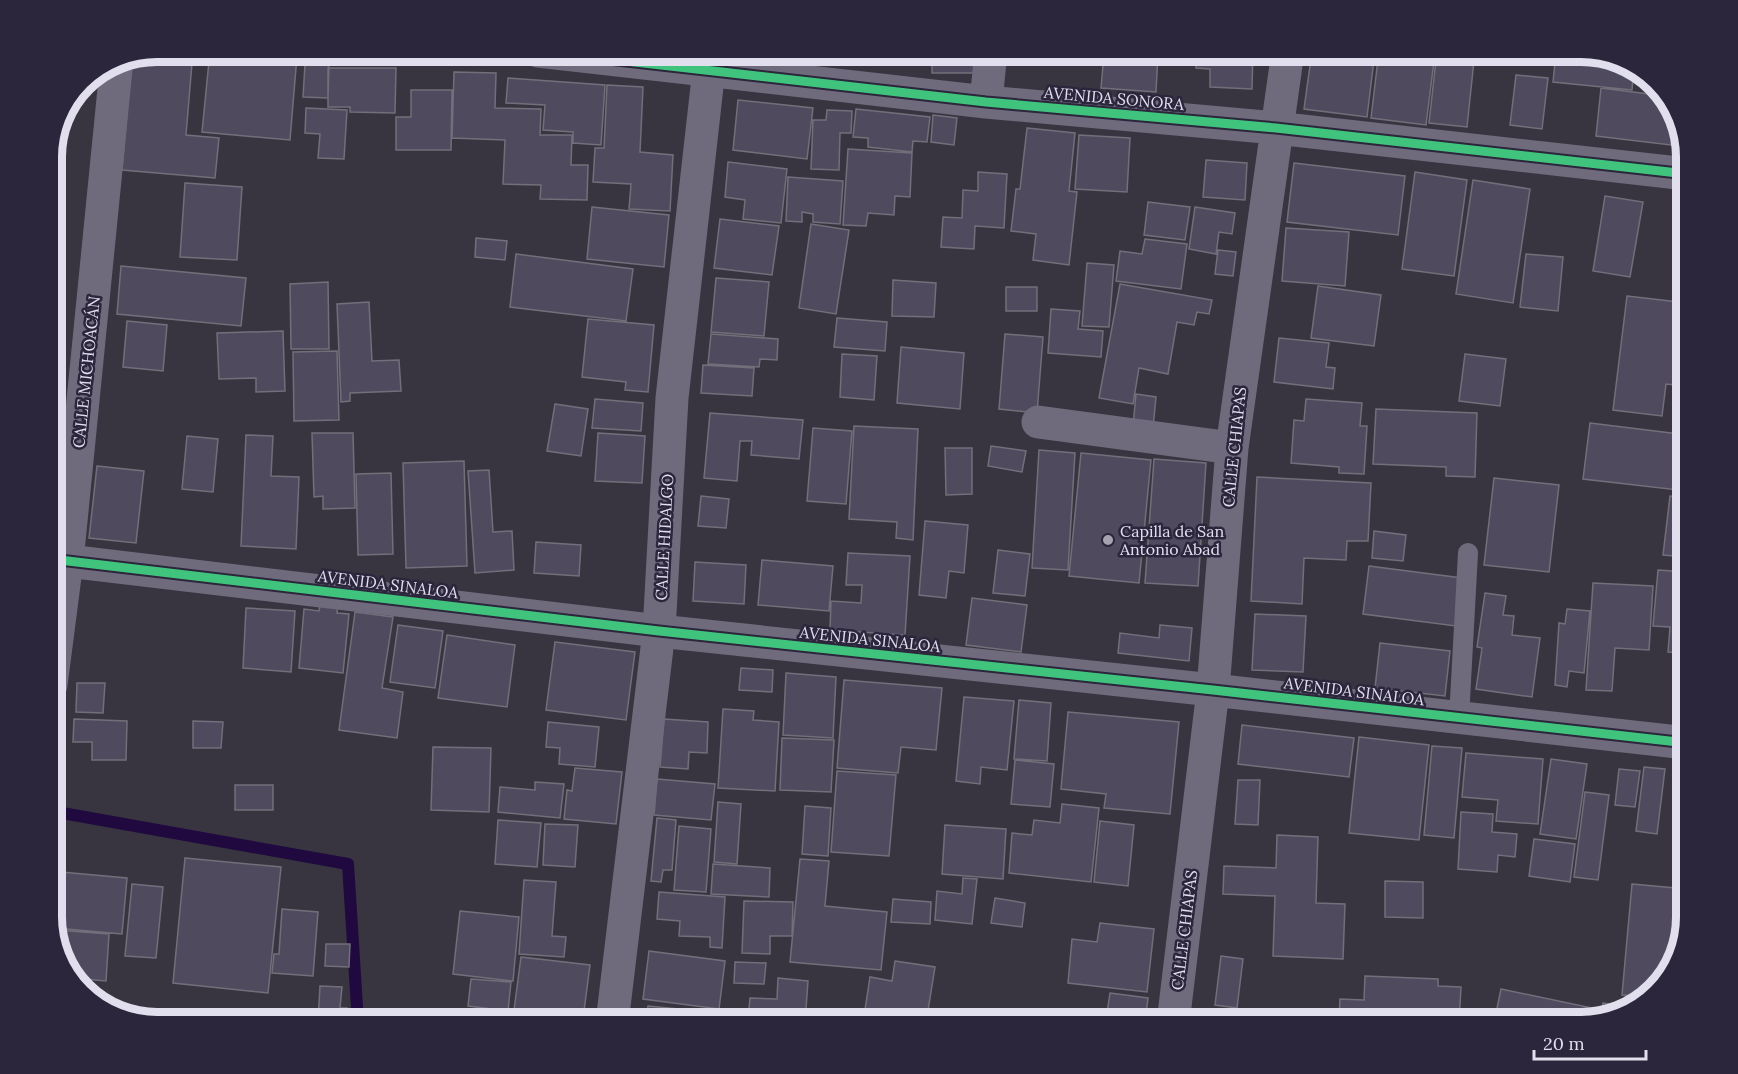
<svg xmlns="http://www.w3.org/2000/svg" width="1738" height="1074" viewBox="0 0 1738 1074" font-family="Lora,serif">
  <rect width="100%" height="100%" fill="#383541"/>
  <g fill="none" stroke-linecap="round" stroke-linejoin="round">
    <!-- stream -->
    <path stroke="#1f093e" stroke-width="12" d="M 51,811 L 348,864 L 358,1023"/>
  </g>
  <!-- building -->
  <path fill="#504a5f" stroke="#726f7a" stroke-width="1.5" d="M 157,51 L 193,51 L 186,135 L 219,138 L 215,178 L 122,170 L 132,56 Z
    M 210,51 L 245,51 L 297,56 L 290,140 L 202,132 Z
    M 741,51 L 802,51 L 801,57 Z
    M 828,51 L 863,51 L 861,63 L 827,60 Z
    M 932,51 L 982,51 L 981,73 L 932,73 Z
    M 1038,51 L 1147,51 L 1158,53 L 1156,92 L 1101,88 L 1103,65 L 1037,61 Z
    M 1196,51 L 1253,51 L 1252,89 L 1210,87 L 1210,69 L 1196,68 Z
    M 1312,51 L 1375,51 L 1367,117 L 1304,109 Z
    M 1379,51 L 1435,53 L 1426,125 L 1371,118 Z
    M 1437,51 L 1475,51 L 1467,127 L 1429,123 Z
    M 1556,53 L 1590,57 L 1590,53 L 1634,65 L 1636,67 L 1634,67 L 1632,90 L 1553,82 Z
    M 305,64 L 329,65 L 328,98 L 303,97 Z
    M 328,68 L 396,68 L 395,113 L 350,112 L 350,107 L 328,107 Z
    M 454,72 L 496,73 L 495,108 L 541,109 L 540,135 L 572,135 L 571,165 L 588,165 L 587,200 L 540,199 L 541,185 L 503,184 L 505,140 L 452,138 Z
    M 1516,75 L 1548,78 L 1542,129 L 1510,125 Z
    M 508,78 L 605,85 L 601,145 L 573,143 L 573,132 L 543,130 L 545,105 L 506,103 Z
    M 607,85 L 643,87 L 640,152 L 673,155 L 670,211 L 629,209 L 631,184 L 593,182 L 595,148 L 604,148 Z
    M 1601,88 L 1665,96 L 1673,104 L 1675,112 L 1671,145 L 1596,136 Z
    M 411,90 L 452,90 L 451,150 L 396,150 L 396,117 L 411,117 Z
    M 738,100 L 813,108 L 807,159 L 733,150 Z
    M 306,108 L 347,110 L 344,159 L 318,158 L 320,134 L 305,133 Z
    M 856,109 L 930,117 L 927,142 L 913,141 L 912,152 L 868,147 L 868,138 L 853,137 Z
    M 827,110 L 852,111 L 851,133 L 840,133 L 839,170 L 811,169 L 813,120 L 826,120 Z
    M 933,115 L 957,118 L 954,145 L 931,142 Z
    M 1027,128 L 1075,133 L 1069,191 L 1077,192 L 1069,265 L 1033,260 L 1036,234 L 1011,231 L 1016,189 L 1020,189 Z
    M 1079,135 L 1130,138 L 1127,192 L 1075,189 Z
    M 848,149 L 912,153 L 910,197 L 895,196 L 894,215 L 868,213 L 866,226 L 843,225 Z
    M 1206,160 L 1247,163 L 1245,200 L 1203,197 Z
    M 728,162 L 787,169 L 781,223 L 743,219 L 745,200 L 725,197 Z
    M 1294,163 L 1405,176 L 1398,235 L 1287,222 Z
    M 978,172 L 1007,174 L 1004,228 L 975,226 L 974,249 L 941,247 L 943,217 L 962,218 L 963,190 L 978,191 Z
    M 1415,172 L 1467,180 L 1454,276 L 1402,269 Z
    M 788,177 L 843,181 L 840,224 L 813,222 L 813,214 L 802,212 L 802,222 L 786,221 Z
    M 1473,180 L 1530,189 L 1513,303 L 1456,294 Z
    M 185,183 L 242,187 L 237,260 L 180,257 Z
    M 1605,196 L 1643,202 L 1630,277 L 1593,271 Z
    M 51,198 L 59,199 L 59,245 L 51,245 Z
    M 1148,202 L 1190,207 L 1185,240 L 1144,235 Z
    M 592,207 L 669,215 L 664,267 L 587,259 Z
    M 1195,207 L 1235,213 L 1232,234 L 1219,232 L 1216,254 L 1189,249 Z
    M 720,219 L 779,226 L 772,275 L 714,268 Z
    M 811,224 L 849,230 L 836,314 L 799,308 Z
    M 1286,228 L 1349,232 L 1345,286 L 1282,281 Z
    M 476,238 L 507,241 L 505,260 L 475,257 Z
    M 1145,239 L 1187,244 L 1181,289 L 1116,281 L 1120,251 L 1142,254 Z
    M 1218,250 L 1236,252 L 1233,276 L 1215,274 Z
    M 516,254 L 633,269 L 626,321 L 510,307 Z
    M 1526,254 L 1563,257 L 1558,311 L 1520,307 Z
    M 1087,263 L 1114,265 L 1109,327 L 1082,326 Z
    M 121,266 L 246,278 L 241,326 L 117,314 Z
    M 716,278 L 769,282 L 764,336 L 711,332 Z
    M 893,280 L 936,283 L 934,317 L 892,316 Z
    M 328,282 L 329,349 L 291,349 L 290,284 Z
    M 1120,284 L 1212,300 L 1209,314 L 1197,312 L 1194,325 L 1177,322 L 1168,374 L 1139,368 L 1133,404 L 1099,398 Z
    M 1318,286 L 1381,295 L 1374,346 L 1311,338 Z
    M 1006,287 L 1037,287 L 1037,311 L 1006,311 Z
    M 1627,296 L 1687,303 L 1685,386 L 1666,384 L 1662,416 L 1613,410 Z
    M 369,302 L 372,361 L 399,360 L 401,391 L 350,393 L 350,401 L 341,402 L 337,304 Z
    M 1051,309 L 1080,311 L 1078,329 L 1103,331 L 1101,357 L 1048,353 Z
    M 837,318 L 887,322 L 885,351 L 834,347 Z
    M 588,319 L 654,325 L 648,392 L 625,390 L 626,382 L 582,377 Z
    M 127,321 L 167,325 L 163,371 L 123,367 Z
    M 283,331 L 285,391 L 256,392 L 256,378 L 219,379 L 217,333 Z
    M 711,334 L 778,339 L 777,360 L 760,359 L 759,367 L 708,364 Z
    M 1005,334 L 1043,337 L 1037,413 L 999,409 Z
    M 1279,338 L 1329,343 L 1326,367 L 1335,368 L 1333,389 L 1274,382 Z
    M 901,347 L 964,353 L 960,409 L 897,403 Z
    M 337,351 L 339,420 L 294,421 L 293,352 Z
    M 842,354 L 877,356 L 874,400 L 840,397 Z
    M 1465,354 L 1506,359 L 1500,406 L 1459,401 Z
    M 703,365 L 754,368 L 752,396 L 701,393 Z
    M 1136,394 L 1156,397 L 1153,428 L 1133,426 Z
    M 595,399 L 643,403 L 641,431 L 592,428 Z
    M 1306,399 L 1362,403 L 1360,426 L 1367,426 L 1364,474 L 1339,473 L 1339,467 L 1291,463 L 1294,420 L 1304,421 Z
    M 555,404 L 588,409 L 581,456 L 547,451 Z
    M 1376,409 L 1477,413 L 1475,477 L 1446,476 L 1446,467 L 1373,464 Z
    M 710,413 L 803,420 L 799,459 L 751,455 L 752,441 L 740,441 L 737,481 L 704,478 Z
    M 1590,423 L 1687,435 L 1687,491 L 1583,479 Z
    M 854,426 L 918,429 L 913,540 L 896,538 L 897,522 L 849,519 Z
    M 813,428 L 852,431 L 846,504 L 807,501 Z
    M 312,433 L 353,433 L 355,508 L 323,509 L 323,496 L 314,497 Z
    M 598,433 L 645,436 L 642,483 L 595,481 Z
    M 246,435 L 273,436 L 271,476 L 299,477 L 296,549 L 241,546 Z
    M 187,436 L 218,439 L 213,492 L 182,489 Z
    M 991,446 L 1026,451 L 1022,472 L 988,466 Z
    M 945,448 L 972,448 L 972,494 L 946,495 Z
    M 1039,450 L 1075,453 L 1068,570 L 1032,568 Z
    M 1081,453 L 1151,460 L 1139,583 L 1069,576 Z
    M 1154,459 L 1206,463 L 1198,586 L 1145,583 Z
    M 464,461 L 467,566 L 406,568 L 403,463 Z
    M 97,466 L 144,471 L 136,543 L 89,538 Z
    M 489,470 L 493,532 L 512,531 L 514,570 L 475,573 L 468,471 Z
    M 391,473 L 393,554 L 358,555 L 356,474 Z
    M 1257,477 L 1371,483 L 1368,541 L 1347,541 L 1346,560 L 1304,558 L 1302,604 L 1251,601 Z
    M 1494,478 L 1559,485 L 1549,572 L 1484,565 Z
    M 701,496 L 729,499 L 726,528 L 698,526 Z
    M 1670,496 L 1687,498 L 1687,557 L 1663,555 Z
    M 925,521 L 968,525 L 964,573 L 949,571 L 946,598 L 919,595 Z
    M 1374,531 L 1406,535 L 1403,561 L 1372,558 Z
    M 536,542 L 581,545 L 579,576 L 534,573 Z
    M 998,550 L 1030,554 L 1025,596 L 993,593 Z
    M 848,553 L 910,556 L 905,635 L 830,630 L 831,601 L 861,603 L 862,585 L 846,585 Z
    M 762,560 L 833,566 L 829,611 L 758,605 Z
    M 695,562 L 746,565 L 744,604 L 693,601 Z
    M 1369,566 L 1462,578 L 1456,626 L 1363,614 Z
    M 1658,570 L 1687,572 L 1687,653 L 1668,652 L 1670,627 L 1653,626 Z
    M 1593,583 L 1653,586 L 1649,650 L 1615,648 L 1612,691 L 1586,690 Z
    M 1485,593 L 1506,596 L 1503,615 L 1514,616 L 1512,635 L 1540,638 L 1532,697 L 1476,689 L 1482,648 L 1477,647 Z
    M 972,598 L 1027,605 L 1021,652 L 966,645 Z
    M 320,603 L 338,605 L 337,613 L 349,614 L 343,673 L 299,668 L 304,609 L 319,611 Z
    M 246,608 L 295,611 L 291,672 L 243,668 Z
    M 1567,609 L 1590,611 L 1584,673 L 1569,671 L 1567,687 L 1555,685 L 1559,623 L 1565,624 Z
    M 355,612 L 393,617 L 382,688 L 403,692 L 397,738 L 339,730 Z
    M 1255,614 L 1306,616 L 1303,672 L 1252,670 Z
    M 398,625 L 443,631 L 435,688 L 390,682 Z
    M 1160,625 L 1192,628 L 1189,661 L 1118,653 L 1120,633 L 1159,638 Z
    M 447,635 L 515,645 L 507,707 L 438,698 Z
    M 555,642 L 635,652 L 626,720 L 546,710 Z
    M 1380,643 L 1450,651 L 1445,696 L 1375,688 Z
    M 741,668 L 773,670 L 772,692 L 739,690 Z
    M 786,673 L 836,677 L 833,738 L 783,735 Z
    M 844,680 L 942,688 L 936,750 L 901,747 L 898,773 L 837,768 Z
    M 77,683 L 105,683 L 103,713 L 76,712 Z
    M 964,697 L 1014,701 L 1007,770 L 981,767 L 980,784 L 956,781 Z
    M 1019,700 L 1051,703 L 1047,761 L 1014,759 Z
    M 723,709 L 754,711 L 753,720 L 779,722 L 775,791 L 718,788 Z
    M 1068,712 L 1179,722 L 1170,814 L 1104,808 L 1106,794 L 1061,789 Z
    M 74,719 L 127,721 L 126,760 L 92,760 L 92,742 L 73,742 Z
    M 664,719 L 708,722 L 707,753 L 689,752 L 688,769 L 660,767 Z
    M 193,721 L 223,722 L 221,748 L 193,748 Z
    M 548,722 L 599,727 L 595,767 L 559,764 L 560,748 L 546,747 Z
    M 1242,725 L 1354,738 L 1349,777 L 1238,764 Z
    M 1359,737 L 1429,745 L 1419,840 L 1349,833 Z
    M 782,738 L 834,740 L 831,792 L 780,790 Z
    M 1432,746 L 1462,748 L 1454,838 L 1424,835 Z
    M 433,747 L 491,748 L 489,812 L 431,810 Z
    M 1466,753 L 1543,759 L 1538,824 L 1496,821 L 1498,800 L 1462,797 Z
    M 1551,759 L 1587,764 L 1576,839 L 1540,834 Z
    M 1015,760 L 1054,764 L 1050,807 L 1011,804 Z
    M 1644,767 L 1665,769 L 1657,834 L 1636,831 Z
    M 575,768 L 622,772 L 616,824 L 564,819 L 567,790 L 572,791 Z
    M 1619,769 L 1640,771 L 1635,807 L 1615,805 Z
    M 837,771 L 896,775 L 889,856 L 831,852 Z
    M 657,779 L 715,784 L 711,820 L 654,815 Z
    M 1238,780 L 1260,780 L 1258,825 L 1235,824 Z
    M 535,782 L 564,784 L 560,818 L 498,812 L 500,787 L 535,790 Z
    M 235,785 L 273,785 L 273,810 L 235,810 Z
    M 1585,792 L 1609,795 L 1598,880 L 1574,877 Z
    M 718,802 L 741,804 L 737,864 L 714,862 Z
    M 1062,804 L 1099,808 L 1091,882 L 1009,873 L 1012,833 L 1032,835 L 1034,820 L 1060,823 Z
    M 805,806 L 831,808 L 828,856 L 802,854 Z
    M 1461,812 L 1493,814 L 1492,832 L 1517,834 L 1515,857 L 1498,855 L 1497,872 L 1458,869 Z
    M 657,818 L 676,820 L 672,870 L 663,870 L 661,882 L 651,881 Z
    M 498,820 L 541,823 L 537,867 L 495,864 Z
    M 1100,821 L 1134,825 L 1128,886 L 1094,882 Z
    M 545,824 L 578,825 L 575,867 L 543,865 Z
    M 945,825 L 1006,829 L 1003,879 L 942,874 Z
    M 679,826 L 711,829 L 706,892 L 674,890 Z
    M 1277,835 L 1318,837 L 1316,903 L 1345,904 L 1343,959 L 1273,956 L 1275,896 L 1223,894 L 1224,866 L 1276,868 Z
    M 1534,839 L 1575,844 L 1570,882 L 1529,876 Z
    M 185,858 L 281,867 L 268,993 L 173,983 Z
    M 800,859 L 829,861 L 825,906 L 887,912 L 881,970 L 790,962 Z
    M 713,864 L 770,868 L 769,897 L 711,894 Z
    M 61,872 L 127,878 L 122,934 L 55,928 Z
    M 963,878 L 977,879 L 972,924 L 935,920 L 937,891 L 962,894 Z
    M 524,880 L 556,882 L 552,936 L 566,937 L 564,957 L 519,954 Z
    M 1385,881 L 1423,882 L 1423,918 L 1385,917 Z
    M 132,884 L 163,887 L 156,958 L 125,956 Z
    M 1632,884 L 1687,889 L 1687,918 L 1673,970 L 1646,997 L 1622,995 Z
    M 659,892 L 725,897 L 722,948 L 710,947 L 710,937 L 679,936 L 680,921 L 657,919 Z
    M 995,898 L 1025,903 L 1022,927 L 991,923 Z
    M 893,899 L 931,902 L 930,924 L 891,922 Z
    M 744,901 L 793,902 L 792,936 L 770,936 L 770,954 L 742,953 Z
    M 282,909 L 318,912 L 313,976 L 272,973 L 274,954 L 279,954 Z
    M 460,911 L 519,917 L 513,981 L 453,974 Z
    M 1100,923 L 1154,929 L 1147,992 L 1068,983 L 1072,939 L 1097,942 Z
    M 56,930 L 109,934 L 106,981 L 73,978 L 65,970 L 55,937 Z
    M 326,944 L 350,944 L 349,967 L 325,966 Z
    M 649,951 L 725,961 L 719,1009 L 643,999 Z
    M 1221,956 L 1243,959 L 1237,1008 L 1215,1005 Z
    M 521,957 L 590,965 L 583,1019 L 514,1010 Z
    M 895,961 L 935,967 L 926,1023 L 890,1017 L 890,1023 L 863,1023 L 870,977 L 892,981 Z
    M 735,962 L 766,963 L 764,984 L 734,983 Z
    M 1365,976 L 1438,979 L 1438,986 L 1461,987 L 1459,1023 L 1365,1023 L 1365,1020 L 1339,1019 L 1340,999 L 1364,1000 Z
    M 778,978 L 808,981 L 805,1023 L 748,1020 L 750,998 L 777,999 Z
    M 471,979 L 511,982 L 508,1011 L 468,1006 Z
    M 320,986 L 342,987 L 340,1008 L 347,1008 L 346,1023 L 318,1022 Z
    M 1501,989 L 1597,1009 L 1595,1019 L 1582,1023 L 1494,1023 Z
    M 1110,993 L 1148,998 L 1145,1023 L 1083,1023 L 1084,1016 L 1106,1019 Z
    M 1603,1003 L 1635,1008 L 1601,1018 Z
    M 648,1006 L 719,1013 L 718,1023 L 646,1023 Z
    M 1200,1017 L 1266,1019 L 1266,1023 L 1199,1023 Z
    M 221,1018 L 252,1019 L 252,1023 L 220,1023 Z"/>
  <g fill="none" stroke-linecap="round" stroke-linejoin="round">
    <!-- service -->
    <path stroke="#6f6b7c" stroke-width="20" d="M 1459,718 L 1468,553"/>
    <!-- minor -->
    <path stroke="#6f6b7c" stroke-width="33" d="M 538,51 L 986,102 L 1276,128 L 1687,174
      M 986,102 L 991,51
      M 1038,422 L 1232,448
      M 51,559 L 659,631 L 1213,690 L 1687,743
      M 51,685 L 67,561 L 117,59
      M 612,1023 L 659,631 L 672,398 L 711,51
      M 1173,1023 L 1213,690 L 1232,448 L 1288,51"/>
    <defs>
      <path id="cycleway" d="M 538,51 L 986,102 L 1276,128 L 1687,174
        M 51,559 L 659,631 L 1213,690 L 1687,743"/>
    </defs>
    <!-- cycleway casing -->
    <use href="#cycleway" stroke="#2b263c" stroke-width="13"/>
    <!-- cycleway -->
    <use href="#cycleway" stroke="#40c37c" stroke-width="9"/>
  </g>
  <!-- markers -->
  <circle fill="#a6a3b1" stroke="#2b263c" stroke-width="2" cx="1108" cy="540" r="6"/>
  <g text-anchor="middle" dominant-baseline="central" stroke-width="5" stroke-linejoin="round" paint-order="stroke">
    <!-- street labels -->
    <g font-size="16" fill="#e1deed" stroke="#2b263c">
      <text transform="translate(1114 98) rotate(5)">AVENIDA SONORA</text>
      <text transform="translate(86 372) rotate(-84)">CALLE MICHOACÁN</text>
      <text transform="translate(1234 447) rotate(-84)">CALLE CHIAPAS</text>
      <text transform="translate(664 537) rotate(-87)">CALLE HIDALGO</text>
      <text transform="translate(388 584) rotate(7)">AVENIDA SINALOA</text>
      <text transform="translate(870 639) rotate(6)">AVENIDA SINALOA</text>
      <text transform="translate(1354 691) rotate(7)">AVENIDA SINALOA</text>
      <text transform="translate(1184 930) rotate(-83)">CALLE CHIAPAS</text>
    </g>
    <!-- poi labels -->
    <g font-size="16" fill="#e1deed" stroke="#2b263c" text-anchor="start">
      <text x="1120" y="531">Capilla de San<tspan x="1120" dy="18">Antonio Abad</tspan></text>
    </g>
  </g>
  <!-- crop -->
  <path d="M0 0H1738V1074H0ZM157 62H1581A95 95 0 0 1 1676 157V917A95 95 0 0 1 1581 1012H157A95 95 0 0 1 62 917V157A95 95 0 0 1 157 62Z" fill="#2b263c" fill-rule="evenodd"/>
  <path fill="none" stroke="#e1deed" stroke-width="8" d="M157 62H1581A95 95 0 0 1 1676 157V917A95 95 0 0 1 1581 1012H157A95 95 0 0 1 62 917V157A95 95 0 0 1 157 62Z"/>
  <!-- scale -->
  <path d="M1534 1050v9h112v-9" fill="none" stroke="#e1deed" stroke-width="3"/>
  <text x="1543" y="1050" font-size="18" fill="#e1deed" stroke="#2b263c" stroke-width="4.5" paint-order="stroke">20 m</text>
</svg>
